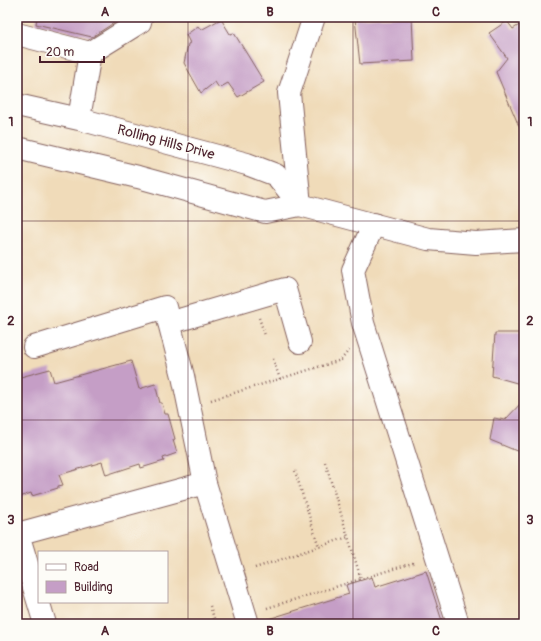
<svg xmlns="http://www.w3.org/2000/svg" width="541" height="641" viewBox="0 0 541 641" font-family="Pangolin,sans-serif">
  <rect width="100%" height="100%" fill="#fdfcf7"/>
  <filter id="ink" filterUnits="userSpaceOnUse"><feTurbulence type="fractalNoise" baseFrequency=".025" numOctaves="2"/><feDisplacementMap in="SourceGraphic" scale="8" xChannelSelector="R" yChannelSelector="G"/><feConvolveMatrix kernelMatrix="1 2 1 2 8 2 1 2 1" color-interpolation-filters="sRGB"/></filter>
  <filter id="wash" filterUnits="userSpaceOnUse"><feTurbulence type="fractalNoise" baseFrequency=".012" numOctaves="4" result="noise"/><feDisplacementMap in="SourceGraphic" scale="16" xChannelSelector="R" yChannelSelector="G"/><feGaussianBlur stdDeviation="0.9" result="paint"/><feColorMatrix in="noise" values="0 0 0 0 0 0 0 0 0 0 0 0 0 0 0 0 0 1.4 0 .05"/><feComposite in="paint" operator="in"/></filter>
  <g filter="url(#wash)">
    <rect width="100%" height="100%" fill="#f0dbb9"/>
    <g id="blocks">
      <!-- building -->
      <path fill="#c59ec6" d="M 37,17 L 123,17 L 92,37 L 36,24 Z
        M 381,17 L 412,17 L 414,61 L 360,64 L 355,19 Z
        M 221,19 L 230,34 L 234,33 L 264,82 L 238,97 L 228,83 L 219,88 L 215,82 L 201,93 L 184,63 L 188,44 L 190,43 L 186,35 L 198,26 L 201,30 Z
        M 507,21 L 513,29 L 524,22 L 524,138 L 496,72 L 507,58 L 489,33 Z
        M 495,333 L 524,333 L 524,385 L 492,376 Z
        M 131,361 L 139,389 L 155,384 L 160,403 L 162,403 L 165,414 L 168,414 L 175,439 L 173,440 L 177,453 L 163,458 L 164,461 L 141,468 L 140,464 L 106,475 L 102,462 L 59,475 L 63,485 L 58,486 L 58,488 L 32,496 L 31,493 L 17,498 L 17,378 L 50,369 L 54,382 Z
        M 524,400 L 524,454 L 490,440 L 494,418 L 505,420 Z
        M 426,571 L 443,624 L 266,624 L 265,620 L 349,594 L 346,585 L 372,577 L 375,587 Z"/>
    </g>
  </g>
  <g filter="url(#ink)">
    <use href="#blocks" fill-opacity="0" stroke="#84615d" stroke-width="1"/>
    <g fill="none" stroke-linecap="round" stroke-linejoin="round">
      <defs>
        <path id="minor" d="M 17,34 L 90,53 L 140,22 L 141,17
          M 17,105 L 79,119 L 247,164 L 276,175 L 300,205
          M 79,119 L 90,53
          M 17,148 L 138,177 L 265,212 L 300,205 L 428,239 L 476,243 L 524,240
          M 300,205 L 289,93 L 314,17
          M 374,224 L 353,270 L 363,323 L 458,624
          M 169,323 L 285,289 L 300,342
          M 34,347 L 165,307 L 183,376 L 205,483 L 248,624
          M 17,534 L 205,483
          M 18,534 L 45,624"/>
      </defs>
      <!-- minor casing -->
      <use href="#minor" stroke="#84615d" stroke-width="24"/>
      <!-- path -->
      <path stroke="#84615d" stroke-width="2.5" stroke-dasharray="1 3" stroke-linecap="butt" d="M 259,318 L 265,335
        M 273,359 L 280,379
        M 211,400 L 341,360 L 349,350
        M 325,462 L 361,579
        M 295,471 L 319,547
        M 255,568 L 348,537
        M 210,606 L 216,624
        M 267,608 L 416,562"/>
      <!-- minor -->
      <use href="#minor" stroke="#fff" stroke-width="22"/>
    </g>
  </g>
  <!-- grid -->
  <path fill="none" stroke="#4a1f2b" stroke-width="1" stroke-opacity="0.55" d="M 188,17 L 188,624M 353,17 L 353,624M 17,221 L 524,221M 17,420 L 524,420"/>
  <g text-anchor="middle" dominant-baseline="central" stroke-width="3" stroke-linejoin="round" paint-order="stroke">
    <!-- street labels -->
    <g font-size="14" fill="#4a1f2b" stroke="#fdfcf7">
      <text transform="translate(166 142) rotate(15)">Rolling Hills Drive</text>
    </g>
  </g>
  <!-- margin -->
  <rect width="541" height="641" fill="none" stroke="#fdfcf7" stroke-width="44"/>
  <!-- legend -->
  <rect x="38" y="551" width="130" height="52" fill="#fdfcf7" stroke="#b5a4a5"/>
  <rect x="46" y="564" width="20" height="6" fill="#ffffff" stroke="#b5a4a5"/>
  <text x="74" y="571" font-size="12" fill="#4a1f2b">Road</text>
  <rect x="46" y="581" width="20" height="12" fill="#c59ec6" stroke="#b5a4a5"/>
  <text x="74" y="591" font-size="12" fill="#4a1f2b">Building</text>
  <!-- scale -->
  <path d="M40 56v6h64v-6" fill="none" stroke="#4a1f2b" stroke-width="2"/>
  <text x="46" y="56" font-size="12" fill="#4a1f2b" stroke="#fdfcf7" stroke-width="3" paint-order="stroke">20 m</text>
  <rect x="22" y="22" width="497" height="597" fill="none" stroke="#4a1f2b" stroke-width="1.5"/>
  <g font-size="13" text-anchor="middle" font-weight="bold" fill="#4a1f2b">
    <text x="105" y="16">A</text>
    <text x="270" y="16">B</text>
    <text x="436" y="16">C</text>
    <text x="11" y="126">1</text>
    <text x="530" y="126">1</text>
    <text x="11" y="325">2</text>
    <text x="530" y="325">2</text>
    <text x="11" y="524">3</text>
    <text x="530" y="524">3</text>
    <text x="105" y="635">A</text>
    <text x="270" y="635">B</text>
    <text x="436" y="635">C</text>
  </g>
</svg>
